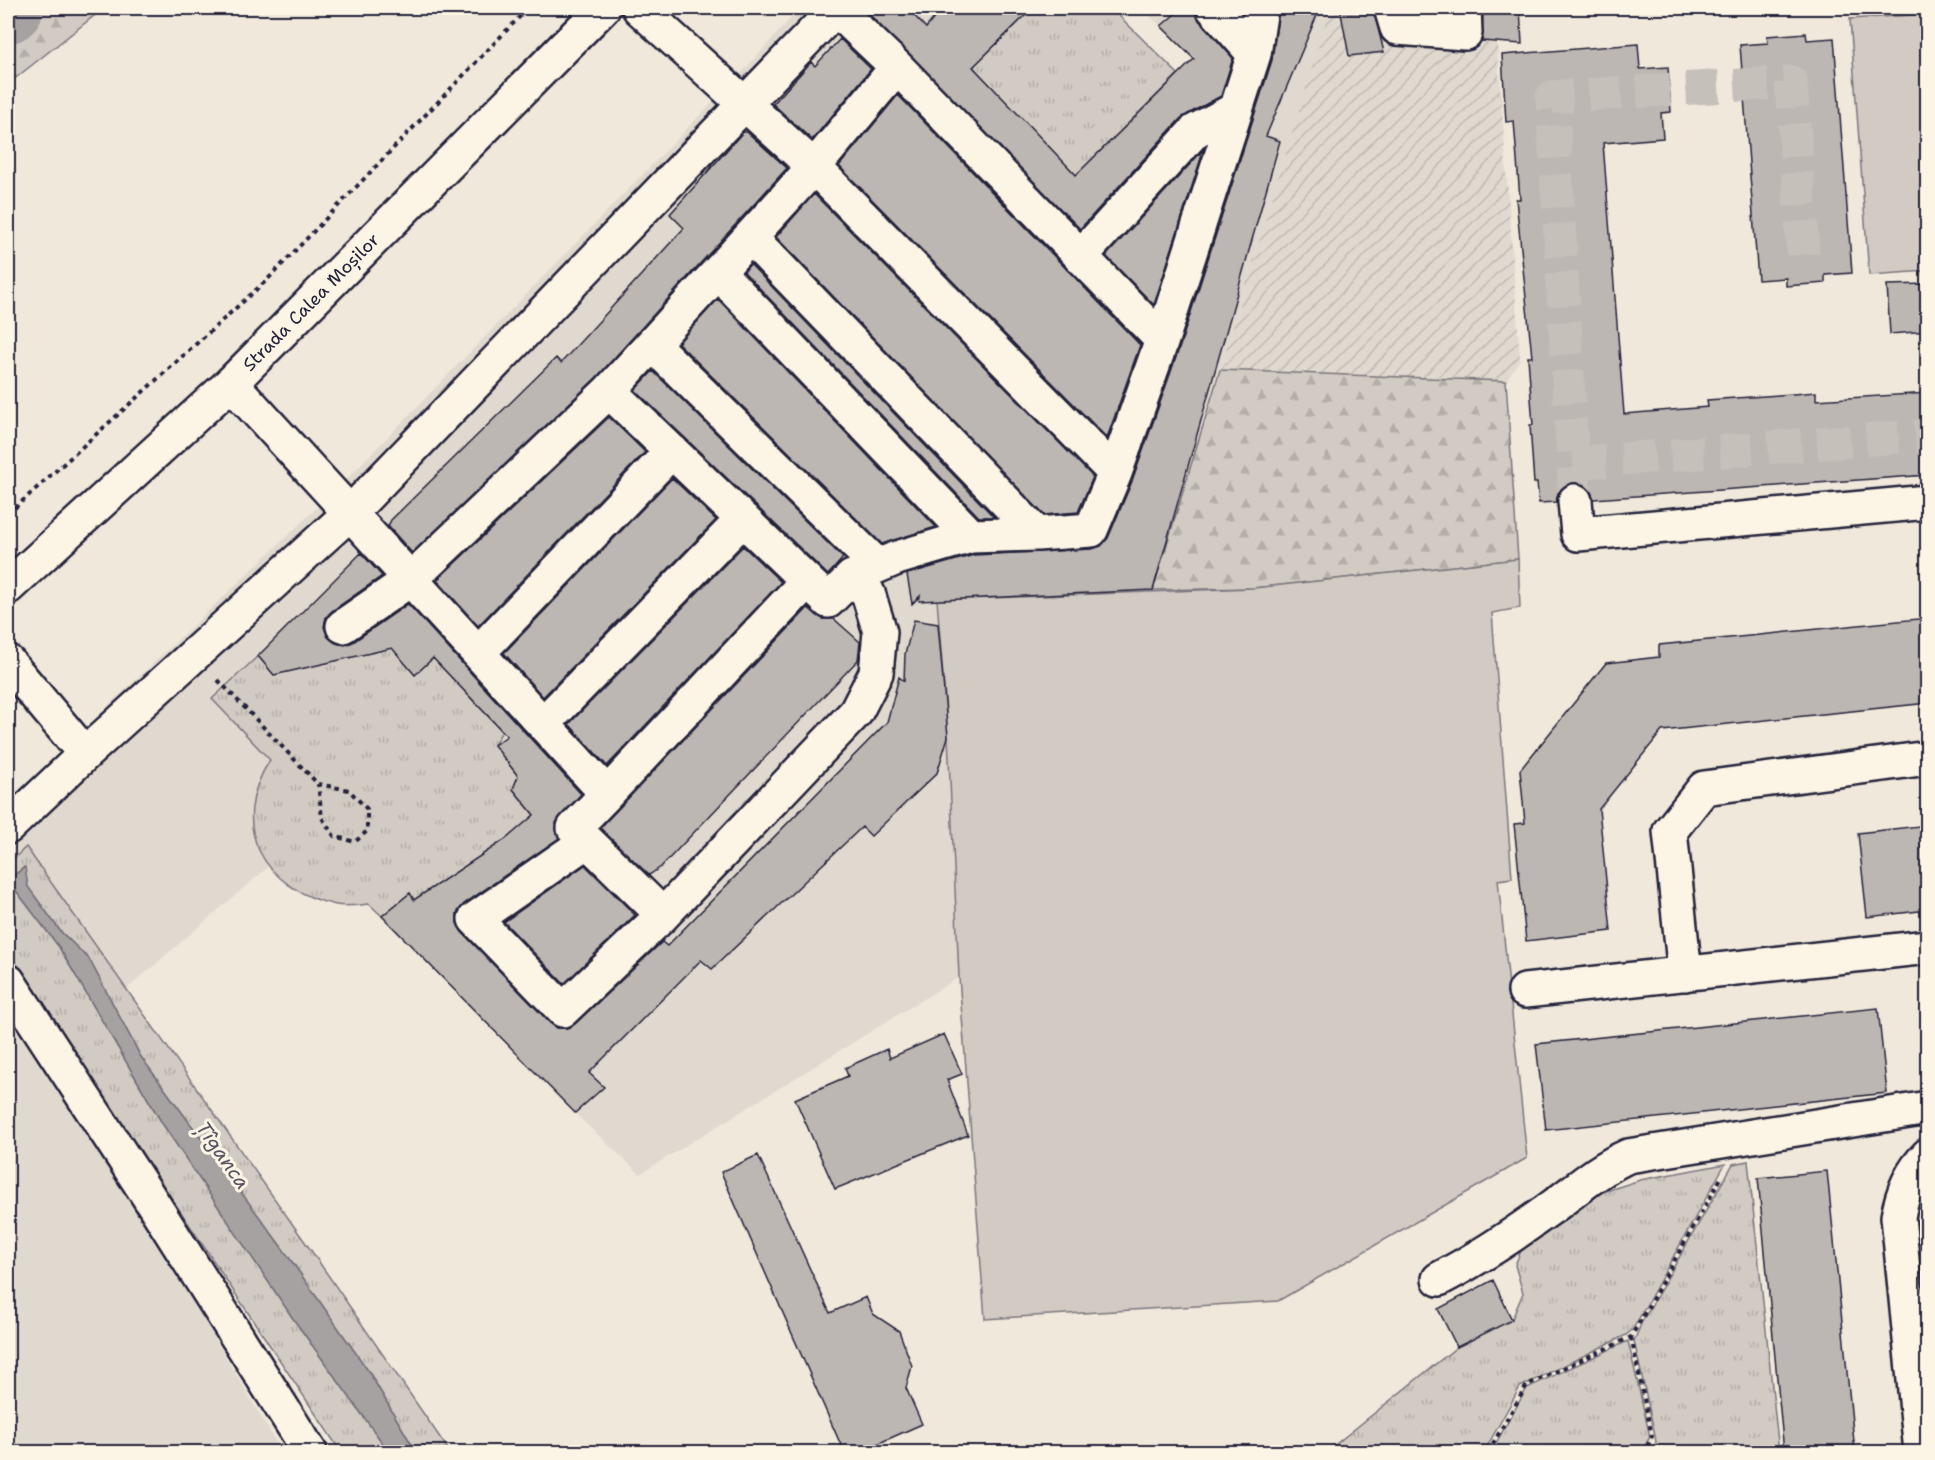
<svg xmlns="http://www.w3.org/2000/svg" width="1935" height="1460" viewBox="0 0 1935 1460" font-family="'Shantell Sans',sans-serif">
  <defs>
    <pattern id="industrial-furrows" width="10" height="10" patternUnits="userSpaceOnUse" patternTransform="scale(1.5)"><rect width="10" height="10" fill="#e0d9cf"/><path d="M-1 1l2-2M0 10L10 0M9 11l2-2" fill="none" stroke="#c0bab3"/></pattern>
    <pattern id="grass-tufts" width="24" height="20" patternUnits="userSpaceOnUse" patternTransform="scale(1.5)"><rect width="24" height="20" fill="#d1cbc3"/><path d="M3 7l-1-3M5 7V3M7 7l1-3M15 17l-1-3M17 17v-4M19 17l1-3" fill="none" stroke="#b3aea8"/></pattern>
    <pattern id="forest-firs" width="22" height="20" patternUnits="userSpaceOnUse" patternTransform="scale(1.5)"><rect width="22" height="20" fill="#d1cbc3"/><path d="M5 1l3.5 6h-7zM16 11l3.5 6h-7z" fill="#b3aea8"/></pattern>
  </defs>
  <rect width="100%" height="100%" fill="#efe8db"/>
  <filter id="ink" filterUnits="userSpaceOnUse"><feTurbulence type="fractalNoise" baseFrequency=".0167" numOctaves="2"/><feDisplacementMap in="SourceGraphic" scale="12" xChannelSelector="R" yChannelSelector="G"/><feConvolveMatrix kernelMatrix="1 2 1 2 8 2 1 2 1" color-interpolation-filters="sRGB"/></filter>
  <g filter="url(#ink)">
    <!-- built -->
    <path fill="#e0d9cf" d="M 800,8 L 1020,8 L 1027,14 L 1178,74 L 1194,59 L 1142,8 L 1330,8 L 1330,11 L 1153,590 L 1109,593 L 938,624 L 948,737 L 959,977 L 640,1174 L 556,1096 L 382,916 L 410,893 L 533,816 L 399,657 L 412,643 L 274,675 L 258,656 L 212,699 L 270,760 L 257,780 L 254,837 L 268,867 L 40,1064 L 172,1266 L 282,1452 L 8,1452 L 8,801 L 342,484 L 748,66 Z"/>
    <!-- industrial -->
    <path fill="url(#industrial-furrows)" d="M 1330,8 L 1520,8 L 1520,16 L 1497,42 L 1520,359 L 1506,381 L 1220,370 Z"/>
    <!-- grass -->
    <path fill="url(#grass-tufts)" stroke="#7a767f" stroke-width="1.5" d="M 1033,8 L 1111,8 L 1178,74 L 1076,175 L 973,67 Z
      M 414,643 L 400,657 L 415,675 L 433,658 L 502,731 L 494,745 L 518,776 L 513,789 L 534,815 L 506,839 L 414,900 L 409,894 L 382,916 L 369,904 C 358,905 346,907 336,905 C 263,889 227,826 270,760 L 212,699 L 258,656 L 274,675 Z
      M 26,847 L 310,1249 L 450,1452 L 416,1452 L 369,1372 L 283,1249 L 141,1057 L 89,959 L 61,932 L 28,887 L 24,867 L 8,880 L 59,947 L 162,1123 L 292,1317 L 389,1452 L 341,1452 L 8,953 L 8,864 Z
      M 1748,1161 L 1779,1452 L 1661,1452 L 1657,1451 L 1655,1435 L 1634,1341 L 1642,1322 L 1733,1164 Z
      M 1725,1164 L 1633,1329 L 1626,1335 L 1520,1387 L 1484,1452 L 1326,1452 L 1457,1347 L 1512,1319 L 1523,1293 L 1515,1265 L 1522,1248 L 1568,1209 L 1597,1194 L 1640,1180 Z
      M 1927,1181 L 1927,1377 L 1910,1212 Z
      M 1628,1341 L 1650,1437 L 1641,1452 L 1491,1452 L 1527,1388 Z"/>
    <!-- forest -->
    <path fill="url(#forest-firs)" stroke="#7a767f" stroke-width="1.5" d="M 8,8 L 104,8 L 8,84 Z
      M 1220,370 L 1506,381 L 1518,559 L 1253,588 L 1153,590 Z"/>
    <!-- pitch -->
    <path fill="#d1cbc3" stroke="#7a767f" stroke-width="1.5" d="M 1927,14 L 1927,271 L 1869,275 L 1850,19 Z
      M 1518,559 L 1520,608 L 1492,613 L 1512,878 L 1498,880 L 1527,1158 L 1278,1301 L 985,1319 L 959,977 L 948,737 L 937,600 L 1253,588 Z"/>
    <!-- water -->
    <path fill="#a6a2a2" stroke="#716f79" stroke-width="1.5" d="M 25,867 L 28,887 L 61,932 L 89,959 L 141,1057 L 283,1249 L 369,1372 L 416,1452 L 389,1452 L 292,1317 L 162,1123 L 59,947 L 8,880 Z"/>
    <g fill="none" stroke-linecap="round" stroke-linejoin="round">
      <!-- river -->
      <path stroke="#a6a2a2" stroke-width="68" d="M 8,9 L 9,8"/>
    </g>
    <!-- building -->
    <path fill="#bcb7b3" stroke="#22223b" stroke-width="1.5" d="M 878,8 L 907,8 L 926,28 L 942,8 L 1033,8 L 973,67 L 1076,175 L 1194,59 L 1161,26 L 1182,8 L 1195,8 L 1199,20 L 1233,58 L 1221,96 L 1181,118 L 1080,229 L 870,15 Z
      M 1279,8 L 1320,8 L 1266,136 L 1280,141 L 1153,590 L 919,601 L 920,596 L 912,604 L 907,574 L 974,555 L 1092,549 L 1101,546 L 1108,538 L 1133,479 L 1180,346 L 1272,60 Z
      M 1340,8 L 1373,8 L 1384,52 L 1349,56 Z
      M 1483,8 L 1520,8 L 1522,44 L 1482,41 Z
      M 1806,33 L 1807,40 L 1834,38 L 1852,273 L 1825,275 L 1825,283 L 1786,286 L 1786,278 L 1758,280 L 1740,45 L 1768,43 L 1767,36 Z
      M 840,39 L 871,69 L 812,140 L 773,104 L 811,62 L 815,66 Z
      M 1638,44 L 1640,69 L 1668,67 L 1671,112 L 1661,113 L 1663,138 L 1603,143 L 1624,414 L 1708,407 L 1707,400 L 1793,394 L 1816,392 L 1816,400 L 1928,393 L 1928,475 L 1594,499 L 1590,490 L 1583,484 L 1574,482 L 1564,486 L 1558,493 L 1556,502 L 1539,503 L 1537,483 L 1534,483 L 1530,425 L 1533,425 L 1528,357 L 1532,357 L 1516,199 L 1520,199 L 1514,121 L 1506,122 L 1502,55 Z
      M 898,95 L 1140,345 L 1107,438 L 839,166 Z
      M 743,132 L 747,132 L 787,168 L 596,378 L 412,553 L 388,526 L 391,520 L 556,358 L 561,363 L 684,228 L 670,214 Z
      M 1204,149 L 1154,305 L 1106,256 Z
      M 814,194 L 1093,477 L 1078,512 L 1044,515 L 776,237 Z
      M 750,264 L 994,517 L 979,517 L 744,272 Z
      M 1928,284 L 1928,331 L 1890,334 L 1887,285 Z
      M 718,299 L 936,527 L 882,544 L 678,343 Z
      M 653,371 L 843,558 L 828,575 L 635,390 Z
      M 609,417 L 645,452 L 478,626 L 437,580 Z
      M 672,478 L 716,520 L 543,697 L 504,653 Z
      M 743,546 L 781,582 L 607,766 L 569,724 Z
      M 361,553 L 382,576 L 332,611 L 326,617 L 324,627 L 328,637 L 336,643 L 345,645 L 353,642 L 408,604 L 581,794 L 556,823 L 559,838 L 464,904 L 457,913 L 457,923 L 462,932 L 550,1023 L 557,1028 L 567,1028 L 575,1024 L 662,942 L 667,946 L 887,722 L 899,677 L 904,681 L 905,654 L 914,620 L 938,624 L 948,737 L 937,773 L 871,836 L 862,827 L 712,969 L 701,960 L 589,1073 L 604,1087 L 575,1113 L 382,916 L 410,893 L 414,900 L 506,839 L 534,815 L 513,789 L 518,776 L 494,745 L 507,736 L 433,658 L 415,675 L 392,648 L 274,675 L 258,656 Z
      M 808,608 L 823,619 L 834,619 L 860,642 L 858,660 L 661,867 L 649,875 L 600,828 Z
      M 1928,618 L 1928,703 L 1662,731 L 1599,809 L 1611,931 L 1526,941 L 1514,824 L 1525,823 L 1520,770 L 1606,663 L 1659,657 L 1659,645 Z
      M 1928,825 L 1928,910 L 1867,917 L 1858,833 Z
      M 585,865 L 635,915 L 564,984 L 504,922 Z
      M 1878,1008 L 1887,1093 L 1546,1130 L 1536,1044 Z
      M 944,1034 L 962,1074 L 947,1080 L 968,1135 L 835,1189 L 795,1099 L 848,1076 L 845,1068 L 887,1049 L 890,1058 Z
      M 758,1155 L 830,1313 L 866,1297 L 873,1314 L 899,1331 L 912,1366 L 906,1388 L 922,1424 L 859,1452 L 844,1452 L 721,1172 Z
      M 1827,1171 L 1855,1452 L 1784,1452 L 1758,1178 Z
      M 1493,1280 L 1512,1320 L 1457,1347 L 1438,1309 Z"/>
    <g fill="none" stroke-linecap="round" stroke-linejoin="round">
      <!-- minor-tunnel -->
      <path stroke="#c6c0bb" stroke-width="33" stroke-dasharray="33 16" stroke-linecap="butt" d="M 1573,463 L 1928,435
        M 1575,501 L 1552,97 L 1791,82 L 1804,262"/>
      <defs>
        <path id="minor" d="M 1213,8 L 1254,54
          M 1391,8 L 1397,28 L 1465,33 L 1464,8
          M 750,237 L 1037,534 L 1091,530 L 1115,473
          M 1080,257 L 1195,131 L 1234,110
          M 718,272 L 971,536
          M 1162,340 L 1254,54 L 1261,8
          M 652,344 L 878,566
          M 231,383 L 607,794 L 574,828 L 663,915
          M 1575,501 L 1578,534 L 1928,502
          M 859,574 L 897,558 L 971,536 L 1037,534
          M 343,626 L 411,579 L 609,391 L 814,167 L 1115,473 L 1162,340 L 897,67 L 814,167 L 639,8
          M 478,653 L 672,451
          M 8,662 L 85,754 L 350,513 L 836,9 L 897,67
          M 543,724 L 743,519
          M 607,794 L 807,581
          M 8,827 L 85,754
          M 587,841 L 475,919 L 563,1010 L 663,915 L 856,712 L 876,673 L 880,632 L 868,593 L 852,577 L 828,601 L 609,391
          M 1685,974 L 1670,831 L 1704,788 L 1928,758
          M 8,981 L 147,1194 L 310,1452
          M 1525,991 L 1928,947
          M 1439,1279 C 1479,1258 1511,1237 1548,1210 C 1575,1191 1597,1170 1628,1156 L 1928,1108
          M 1921,1452 L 1898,1217 C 1902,1193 1910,1173 1928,1155"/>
        <g id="major">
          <path id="s1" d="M 8,587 L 231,383 L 603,8"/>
        </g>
      </defs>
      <!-- minor casing -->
      <use href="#minor" stroke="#22223b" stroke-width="38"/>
      <!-- major casing -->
      <use href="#major" stroke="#22223b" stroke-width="38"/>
      <!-- path -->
      <path stroke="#22223b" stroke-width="4" stroke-dasharray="4.5 4.5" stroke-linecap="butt" d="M 8,514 L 268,279 L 528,8
        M 218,680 L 318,784 L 349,790 L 367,809 L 367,831 L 355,842 L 334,836 L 322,818 L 318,784
        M 1631,1337 L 1652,1436 L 1645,1452
        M 1488,1452 L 1527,1385 L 1631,1337 L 1721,1178"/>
      <!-- minor -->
      <use href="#minor" stroke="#fcf5e5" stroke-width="33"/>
      <!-- major -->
      <use href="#major" stroke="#fcf5e5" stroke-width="33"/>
    </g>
  </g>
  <g text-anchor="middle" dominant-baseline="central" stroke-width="6" stroke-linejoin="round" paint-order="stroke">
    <!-- street labels -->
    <g font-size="18" fill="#22223b" stroke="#fcf5e5">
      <text stroke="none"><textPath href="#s1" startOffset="416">Strada Calea Moșilor</textPath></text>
    </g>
    <!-- water labels -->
    <g font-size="20" font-style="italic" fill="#575564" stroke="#fcf5e5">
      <text transform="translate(223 1155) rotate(55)">Țîganca</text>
    </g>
  </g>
  <!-- margin -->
  <rect width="1935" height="1460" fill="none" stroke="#fcf5e5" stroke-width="30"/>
  <rect x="15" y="15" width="1905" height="1430" fill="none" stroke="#22223b" stroke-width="2" filter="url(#ink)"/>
</svg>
